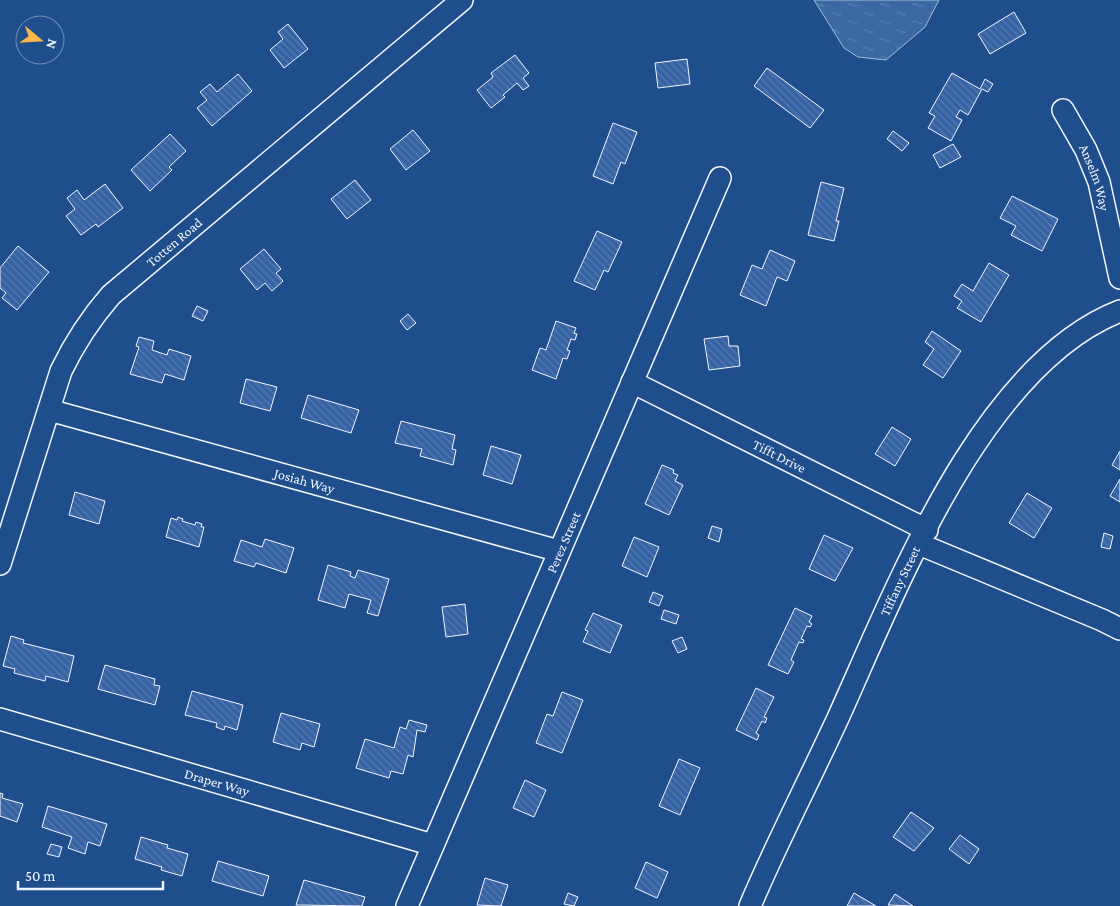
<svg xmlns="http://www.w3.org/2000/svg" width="1120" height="906" viewBox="0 0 1120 906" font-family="'Crimson Pro',serif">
  <defs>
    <pattern id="water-ripples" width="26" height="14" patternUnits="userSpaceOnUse" patternTransform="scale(1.25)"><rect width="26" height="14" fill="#3b69a3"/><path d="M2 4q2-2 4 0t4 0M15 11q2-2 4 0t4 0" fill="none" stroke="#587fb1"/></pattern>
    <pattern id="building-back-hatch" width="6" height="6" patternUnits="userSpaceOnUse" patternTransform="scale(1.25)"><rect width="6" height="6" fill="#3563a3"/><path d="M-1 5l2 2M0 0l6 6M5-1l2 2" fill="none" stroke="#537ab1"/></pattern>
  </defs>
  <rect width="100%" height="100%" fill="#1f4e8c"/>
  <!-- water -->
  <path fill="url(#water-ripples)" stroke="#a8bbd7" d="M 814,0 L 939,0 L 925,27 L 886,60 L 858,57 L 844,48 Z"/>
  <!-- building -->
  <path fill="url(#building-back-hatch)" stroke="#f2f6ff" d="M 1014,12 L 1026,33 L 990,54 L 978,34 Z
    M 288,24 L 308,49 L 284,68 L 270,50 L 283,39 L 278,32 Z
    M 515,55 L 529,73 L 523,78 L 529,86 L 523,90 L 517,83 L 503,95 L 505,97 L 491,108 L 477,90 L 493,77 L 491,73 Z
    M 687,59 L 690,84 L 658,88 L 655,63 Z
    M 767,68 L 824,110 L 810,128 L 754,86 Z
    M 952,73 L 980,89 L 985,79 L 993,84 L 988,92 L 982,89 L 968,115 L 960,110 L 956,117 L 962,120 L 951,141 L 928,128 L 935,116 L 929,113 Z
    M 238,74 L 252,91 L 212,126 L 197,108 L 207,100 L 200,92 L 210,84 L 217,92 Z
    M 613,123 L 637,132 L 625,164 L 621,162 L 613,184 L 593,176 Z
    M 413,130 L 430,151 L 406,170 L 390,149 Z
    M 893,131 L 909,143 L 902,151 L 887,139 Z
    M 170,134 L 186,151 L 169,167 L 172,170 L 150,191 L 131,170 Z
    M 953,144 L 961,157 L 940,168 L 933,155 Z
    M 355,180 L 371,200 L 347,219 L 331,199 Z
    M 821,182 L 844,188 L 836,221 L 839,221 L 834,241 L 808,235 Z
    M 105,184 L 123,208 L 98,227 L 96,224 L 81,235 L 66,216 L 75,209 L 67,198 L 77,190 L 84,200 Z
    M 1012,196 L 1058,219 L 1042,251 L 1011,235 L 1016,226 L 1000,218 Z
    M 597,231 L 622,242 L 608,272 L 604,270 L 595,290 L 574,281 Z
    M 18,246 L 49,272 L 17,310 L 2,298 L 6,293 L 0,288 L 0,268 Z
    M 264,249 L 281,269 L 276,273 L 283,281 L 272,291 L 265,283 L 257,290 L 240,269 Z
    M 770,250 L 795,261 L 787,281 L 777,277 L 766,306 L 740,295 L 752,265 L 762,269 Z
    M 989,263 L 1009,275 L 981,322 L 957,308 L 962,301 L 954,296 L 962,284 L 973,291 Z
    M 197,306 L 208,311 L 203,321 L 192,316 Z
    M 408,314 L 416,323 L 407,330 L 400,321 Z
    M 556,321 L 576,328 L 574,333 L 577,334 L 575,340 L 571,339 L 567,350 L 570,351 L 567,359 L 563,358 L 556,379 L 532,370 L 540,348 L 546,350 Z
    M 932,331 L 961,351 L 943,378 L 923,365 L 934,349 L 925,342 Z
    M 728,336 L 729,346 L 738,346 L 740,366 L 709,370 L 704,339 Z
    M 139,337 L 154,341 L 152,350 L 167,355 L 169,349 L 191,356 L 184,380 L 165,374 L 162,383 L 130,374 L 139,347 L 136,346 Z
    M 246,379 L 277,387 L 270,411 L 240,403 Z
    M 308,395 L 359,410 L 351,433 L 301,418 Z
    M 401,421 L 455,435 L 452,449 L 456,450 L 453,465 L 420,456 L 422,449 L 395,443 Z
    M 892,427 L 911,439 L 895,466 L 875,454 Z
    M 491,446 L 521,455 L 512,484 L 483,475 Z
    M 1120,451 L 1120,470 L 1112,465 Z
    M 662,465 L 674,470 L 673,473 L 678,475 L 675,481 L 683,485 L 669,515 L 645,504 Z
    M 1120,479 L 1120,502 L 1110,496 Z
    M 75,492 L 105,501 L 99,524 L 69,515 Z
    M 1027,493 L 1052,508 L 1034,538 L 1009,523 Z
    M 178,517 L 183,519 L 182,521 L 195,525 L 196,522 L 202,524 L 201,527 L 204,527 L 199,547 L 166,537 L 171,518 L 177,520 Z
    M 712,526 L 722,529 L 719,542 L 708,538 Z
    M 1104,533 L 1113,536 L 1110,549 L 1101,547 Z
    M 824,535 L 853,548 L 835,581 L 809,569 Z
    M 634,537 L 659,547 L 647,577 L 622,566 Z
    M 265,539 L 294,548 L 286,573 L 256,563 L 254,567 L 234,561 L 241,540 L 262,547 Z
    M 328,565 L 351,572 L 350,576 L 355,578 L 358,570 L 389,579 L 378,616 L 367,613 L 371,600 L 349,594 L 345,608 L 318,600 Z
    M 653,592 L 663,596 L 659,606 L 649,602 Z
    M 465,604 L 468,634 L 446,637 L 442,607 Z
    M 795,608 L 812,616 L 809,622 L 812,624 L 810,627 L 807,626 L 801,639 L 804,640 L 803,643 L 799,642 L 791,660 L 794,662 L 788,674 L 768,665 Z
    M 664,610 L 679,615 L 676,624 L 661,619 Z
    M 593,613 L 622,625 L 610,653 L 583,642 L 588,631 L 585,630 Z
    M 11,636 L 24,640 L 23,643 L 74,656 L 68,682 L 46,676 L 45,681 L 14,673 L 15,669 L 3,666 Z
    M 682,637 L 687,649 L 678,653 L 672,641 Z
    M 105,665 L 155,679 L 154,685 L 160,686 L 155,705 L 98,689 Z
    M 756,688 L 774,697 L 764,717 L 767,718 L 765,723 L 762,721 L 756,733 L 759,735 L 757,740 L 736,730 Z
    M 192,691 L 243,705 L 237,730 L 225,726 L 224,730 L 216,727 L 217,723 L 185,715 Z
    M 562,692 L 583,700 L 562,753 L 536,743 L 547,714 L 553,716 Z
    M 281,713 L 320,724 L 314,747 L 302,743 L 300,750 L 273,742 Z
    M 409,720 L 427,725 L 425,732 L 417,730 L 413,757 L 408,755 L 403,774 L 391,771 L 389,778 L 356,768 L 365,739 L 394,748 L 400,727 L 406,729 Z
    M 679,759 L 700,768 L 680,815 L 659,806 Z
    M 525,780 L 546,790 L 534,817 L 513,808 Z
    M 0,793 L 3,794 L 2,798 L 23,804 L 17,822 L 0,816 Z
    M 48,806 L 107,824 L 100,846 L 88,842 L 85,854 L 68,848 L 72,837 L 42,827 Z
    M 911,812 L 934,828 L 914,851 L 893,837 Z
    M 960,835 L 979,849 L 969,864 L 949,849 Z
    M 141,837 L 168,845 L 167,848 L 188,854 L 182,876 L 161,870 L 162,867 L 135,859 Z
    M 51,844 L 62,847 L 59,857 L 47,854 Z
    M 218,861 L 269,876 L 263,896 L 212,881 Z
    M 646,862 L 668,872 L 657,898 L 635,888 Z
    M 485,878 L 508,885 L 501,906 L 477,905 Z
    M 304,880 L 365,897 L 362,906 L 296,905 Z
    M 568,893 L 578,897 L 574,906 L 564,904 Z
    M 854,893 L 876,906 L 847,906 Z
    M 895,894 L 913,906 L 888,905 Z"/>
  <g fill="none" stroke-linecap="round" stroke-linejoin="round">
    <defs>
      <g id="minor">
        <path id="s1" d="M 1063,110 L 1086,150 L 1099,182 L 1120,278"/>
        <path id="s2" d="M 632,382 L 927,530"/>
        <path id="s3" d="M 49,410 L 559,551"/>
        <path d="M 919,544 L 1102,620 L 1120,629"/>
        <path id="s4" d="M 0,564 L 61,371 C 75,342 90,319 111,295 L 462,0"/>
        <path id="s5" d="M 0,719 L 433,845"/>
        <path id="s6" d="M 407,906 L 720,178"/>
        <path id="s7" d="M 750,906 C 777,842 809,781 838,718 C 896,590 981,365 1120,311"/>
      </g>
    </defs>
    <!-- minor casing -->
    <use href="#minor" stroke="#f2f6ff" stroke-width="24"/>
    <!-- minor -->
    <use href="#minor" stroke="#1f4e8c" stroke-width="21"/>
  </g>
  <g text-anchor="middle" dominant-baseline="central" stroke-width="4" stroke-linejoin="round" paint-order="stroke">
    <!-- street labels -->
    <g font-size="14" fill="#f2f6ff" stroke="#1f4e8c">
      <text stroke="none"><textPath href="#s1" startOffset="75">Anselm Way</textPath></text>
      <text stroke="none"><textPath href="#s4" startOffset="376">Totten Road</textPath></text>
      <text stroke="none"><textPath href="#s2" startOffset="165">Tifft Drive</textPath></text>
      <text stroke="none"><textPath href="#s3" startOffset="265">Josiah Way</textPath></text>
      <text stroke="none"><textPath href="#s6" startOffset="396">Perez Street</textPath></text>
      <text stroke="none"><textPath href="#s7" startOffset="358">Tiffany Street</textPath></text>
      <text stroke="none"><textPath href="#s5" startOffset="226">Draper Way</textPath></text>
    </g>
  </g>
  <!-- north arrow -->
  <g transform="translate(40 40) rotate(108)"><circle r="24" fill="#1f4e8c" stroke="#7391ba"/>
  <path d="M0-4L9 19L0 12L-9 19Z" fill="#ffb74d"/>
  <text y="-8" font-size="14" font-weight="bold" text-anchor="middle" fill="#f2f6ff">N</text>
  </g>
  <!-- scale -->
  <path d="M18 881v8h145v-8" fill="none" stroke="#f2f6ff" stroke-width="2.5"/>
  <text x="25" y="881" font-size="15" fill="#f2f6ff" stroke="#1f4e8c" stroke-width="4" paint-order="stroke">50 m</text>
</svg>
